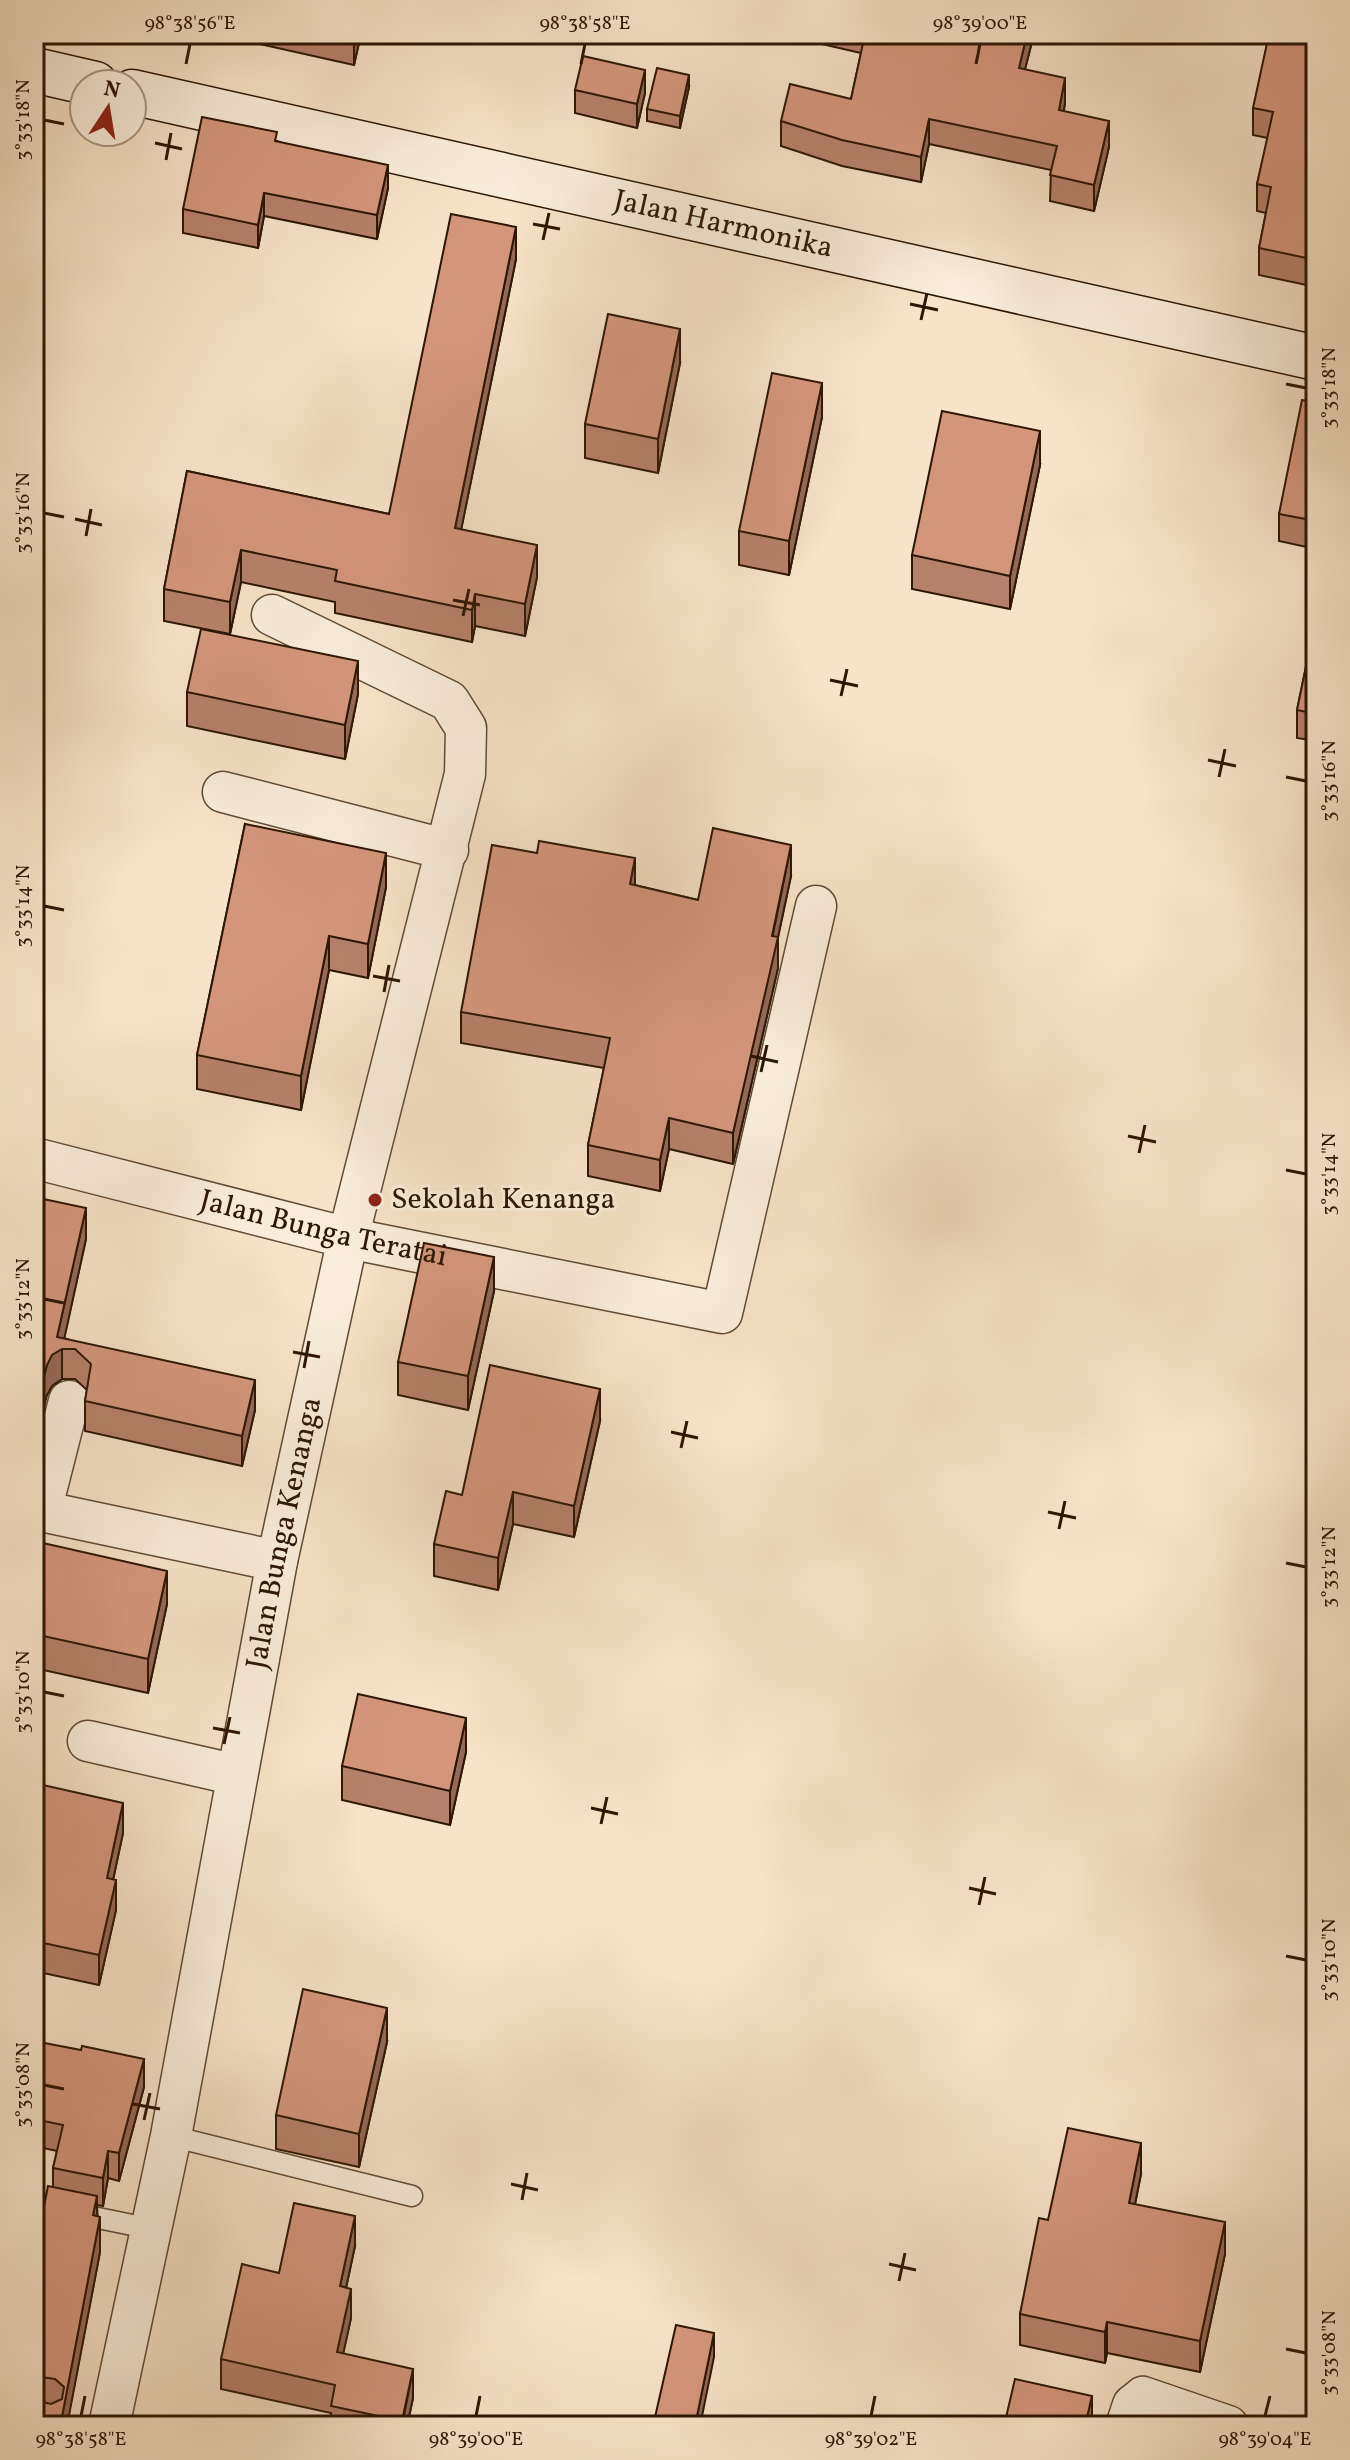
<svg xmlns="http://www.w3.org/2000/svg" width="1350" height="2460" viewBox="0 0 1350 2460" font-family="Vollkorn,serif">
  <rect width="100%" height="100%" fill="#f7e3c7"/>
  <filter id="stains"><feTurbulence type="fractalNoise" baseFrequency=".0025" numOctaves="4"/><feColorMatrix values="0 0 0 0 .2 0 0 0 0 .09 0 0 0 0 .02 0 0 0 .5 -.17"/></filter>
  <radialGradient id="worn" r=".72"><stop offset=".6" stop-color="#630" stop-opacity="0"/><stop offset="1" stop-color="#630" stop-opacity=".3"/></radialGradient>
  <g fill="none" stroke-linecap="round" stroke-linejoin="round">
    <defs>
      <path id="lane" d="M 171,2136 L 412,2196
        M 34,2205 L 152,2229"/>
      <g id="street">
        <path d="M 223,792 L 448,850"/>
        <path id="s1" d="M 34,1158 L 348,1238 L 722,1313 L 816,906"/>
        <path d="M 69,1401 L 41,1511 L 277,1561"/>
        <path d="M 88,1741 L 237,1775"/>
        <path id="s2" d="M 109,2426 L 171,2136 L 277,1561 L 348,1238 L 465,774 L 466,728 L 449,701 L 272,615"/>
        <path d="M 1126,2426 L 1133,2405 L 1143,2397 L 1228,2426"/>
      </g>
      <g id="secondary">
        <path d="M 34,70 L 95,84"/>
        <path id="s3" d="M 132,92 L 1316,358"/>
      </g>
    </defs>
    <!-- lane casing -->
    <use href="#lane" stroke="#604935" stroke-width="23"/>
    <!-- street casing -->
    <use href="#street" stroke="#604935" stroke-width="43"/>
    <!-- secondary casing -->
    <use href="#secondary" stroke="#2d1604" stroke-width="47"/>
    <!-- lane -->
    <use href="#lane" stroke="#faeddb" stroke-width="20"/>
    <!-- street -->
    <use href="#street" stroke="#faeddb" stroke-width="40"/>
    <!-- secondary -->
    <use href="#secondary" stroke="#faeddb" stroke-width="44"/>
  </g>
  <!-- wall -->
  <path fill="#b6816a" stroke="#2d1604" stroke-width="2" d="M 237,34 L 361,34 L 354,65 L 237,39 Z
    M 778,34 L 1034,34 L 1025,69 L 1065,103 L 1064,111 L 1109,147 L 1094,211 L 1050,201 L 1051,170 L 929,144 L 921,182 L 842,166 L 781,146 L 781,121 L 851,99 L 861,53 Z
    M 1316,34 L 1316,287 L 1259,275 L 1259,248 L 1266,213 L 1257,211 L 1257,184 L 1268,138 L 1253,135 L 1253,108 Z
    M 689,87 L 680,128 L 647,121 L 647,109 Z
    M 575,90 L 645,93 L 637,128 L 575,113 Z
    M 277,141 L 388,188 L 377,239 L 264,216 L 258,248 L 183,233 L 183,209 Z
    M 516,259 L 461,530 L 537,577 L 525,636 L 475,626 L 472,642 L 335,613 L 335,602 L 241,582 L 230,634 L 164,621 L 164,589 L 187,471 L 389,514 Z
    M 680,363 L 658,473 L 585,458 L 585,424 Z
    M 1316,403 L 1316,549 L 1279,541 L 1279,514 Z
    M 822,417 L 789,575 L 739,565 L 739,531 Z
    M 1040,465 L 1010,609 L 912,589 L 912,555 Z
    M 1316,618 L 1316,741 L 1297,738 L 1297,710 Z
    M 187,692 L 358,694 L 345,759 L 187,726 Z
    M 245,824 L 386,887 L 368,978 L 329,970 L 301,1110 L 197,1089 L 197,1055 Z
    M 791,876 L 778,937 L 778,968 L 733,1164 L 669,1149 L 660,1191 L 588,1176 L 588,1145 L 604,1068 L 461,1043 L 461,1012 L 635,885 L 698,900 Z
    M 86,1239 L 64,1338 L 255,1410 L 242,1466 L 85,1431 L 85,1401 L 87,1390 L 75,1379 L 62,1379 L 52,1386 L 47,1395 Z
    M 494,1291 L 468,1410 L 398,1395 L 398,1362 Z
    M 600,1421 L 574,1537 L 513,1524 L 498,1590 L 434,1576 L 434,1544 L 462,1495 Z
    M 34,1541 L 167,1604 L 148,1693 L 34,1668 Z
    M 34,1731 L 40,1762 L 36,1783 L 123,1833 L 113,1880 L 116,1910 L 99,1985 L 34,1971 Z
    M 466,1752 L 450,1825 L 342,1800 L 342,1766 Z
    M 34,2041 L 144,2087 L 119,2181 L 108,2178 L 103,2206 L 97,2205 L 100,2252 L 67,2423 L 34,2426 L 34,2204 L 44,2206 L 53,2187 L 53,2168 L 57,2151 L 34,2146 Z
    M 387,2042 L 359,2167 L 276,2149 L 276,2115 Z
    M 1141,2174 L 1135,2204 L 1225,2254 L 1200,2372 L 1107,2353 L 1105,2363 L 1020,2345 L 1020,2314 L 1048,2220 Z
    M 355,2246 L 346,2288 L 351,2318 L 343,2354 L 413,2398 L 407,2426 L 331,2426 L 331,2413 L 221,2389 L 221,2359 L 279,2273 Z"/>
  <!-- shaded-wall -->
  <path fill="#946956" stroke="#2d1604" stroke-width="2" d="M 354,34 L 361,34 L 354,65 Z
    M 1027,34 L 1034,34 L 1019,93 L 1019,68 Z
    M 645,70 L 645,93 L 637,128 L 637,104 Z
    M 689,75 L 689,87 L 680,128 L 680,116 Z
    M 1065,78 L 1065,103 L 1059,135 L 1059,110 Z
    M 929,119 L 929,144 L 921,182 L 921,157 Z
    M 1109,121 L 1109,147 L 1094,211 L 1094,185 Z
    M 388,165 L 388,188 L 377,239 L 377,215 Z
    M 264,193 L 264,216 L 258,248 L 258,225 Z
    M 516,227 L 516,259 L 455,560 L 455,528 Z
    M 680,329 L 680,363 L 658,473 L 658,439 Z
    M 822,383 L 822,417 L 789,575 L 789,541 Z
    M 1040,431 L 1040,465 L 1010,609 L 1010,576 Z
    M 537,545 L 537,577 L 525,636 L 525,604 Z
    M 241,550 L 241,582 L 230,634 L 230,602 Z
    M 475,594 L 475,626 L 472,642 L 472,610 Z
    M 358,661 L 358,694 L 345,759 L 345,725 Z
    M 791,845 L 791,876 L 778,937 L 778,968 L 733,1164 L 733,1133 Z
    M 386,853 L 386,887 L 368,978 L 368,944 Z
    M 635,858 L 635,890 L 630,884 Z
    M 329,936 L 329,970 L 301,1110 L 301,1076 Z
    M 669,1118 L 669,1149 L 660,1191 L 660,1160 Z
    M 86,1208 L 86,1239 L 62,1349 L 62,1379 L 52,1386 L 47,1395 L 34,1445 L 34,1415 L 47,1365 L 57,1337 Z
    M 494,1257 L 494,1291 L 468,1410 L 468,1376 Z
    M 255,1380 L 255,1410 L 242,1466 L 242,1436 Z
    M 600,1389 L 600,1421 L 574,1537 L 574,1506 Z
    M 513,1492 L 513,1524 L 498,1590 L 498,1558 Z
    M 167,1571 L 167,1604 L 148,1693 L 148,1659 Z
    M 466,1718 L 466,1752 L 450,1825 L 450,1791 Z
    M 40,1732 L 40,1762 L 34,1792 L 34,1762 Z
    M 123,1803 L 123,1833 L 107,1908 L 107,1878 Z
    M 116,1880 L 116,1910 L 99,1985 L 99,1955 Z
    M 387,2008 L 387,2042 L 359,2167 L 359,2134 Z
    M 144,2059 L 144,2087 L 119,2181 L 119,2153 Z
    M 1141,2143 L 1141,2174 L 1129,2234 L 1129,2203 Z
    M 108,2151 L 108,2178 L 103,2206 L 103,2178 Z
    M 97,2196 L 97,2231 L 93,2215 Z
    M 355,2216 L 355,2246 L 340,2316 L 340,2286 Z
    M 100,2217 L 100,2252 L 67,2426 L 61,2422 Z
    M 1225,2222 L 1225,2254 L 1200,2372 L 1200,2341 Z
    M 351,2289 L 351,2318 L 337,2382 L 337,2352 Z
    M 1107,2322 L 1107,2353 L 1105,2363 L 1105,2332 Z
    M 714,2333 L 714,2357 L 700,2426 L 695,2426 Z
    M 413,2369 L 413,2398 L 407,2426 L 402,2426 Z
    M 35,2375 L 35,2410 L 34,2411 L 34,2376 Z
    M 1092,2396 L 1092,2425 L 1085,2426 Z"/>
  <!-- building -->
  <path fill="#d4967b" stroke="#2d1604" stroke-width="2" d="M 865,34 L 1027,34 L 1019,68 L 1065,78 L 1059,110 L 1109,121 L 1094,185 L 1050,175 L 1057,146 L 929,119 L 921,157 L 842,140 L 781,121 L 790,84 L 851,99 Z
    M 1269,34 L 1316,34 L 1316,260 L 1259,248 L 1271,187 L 1257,184 L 1273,112 L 1253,108 Z
    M 583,56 L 645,70 L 637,104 L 575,90 Z
    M 657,68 L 689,75 L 680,116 L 647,109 Z
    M 202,117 L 277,132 L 275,141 L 388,165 L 377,215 L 264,193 L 258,225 L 183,209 Z
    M 451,214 L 516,227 L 455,528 L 537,545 L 525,604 L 475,594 L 472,610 L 335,581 L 337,570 L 241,550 L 230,602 L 164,589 L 187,471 L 389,514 Z
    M 608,314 L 680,329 L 658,439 L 585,424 Z
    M 772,373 L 822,383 L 789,541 L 739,531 Z
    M 1302,400 L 1316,403 L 1316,521 L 1279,514 Z
    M 942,411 L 1040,431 L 1010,576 L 912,555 Z
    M 1316,618 L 1316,714 L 1297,710 Z
    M 201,629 L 358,661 L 345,725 L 187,692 Z
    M 245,824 L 386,853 L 368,944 L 329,936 L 301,1076 L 197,1055 Z
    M 713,828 L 791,845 L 772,936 L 778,937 L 733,1133 L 669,1118 L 660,1160 L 588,1145 L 610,1038 L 461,1012 L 492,845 L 537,853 L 539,841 L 635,858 L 630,884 L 698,900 Z
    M 34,1197 L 86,1208 L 57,1337 L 255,1380 L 242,1436 L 85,1401 L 91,1364 L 75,1349 L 62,1349 L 52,1355 L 47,1365 L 34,1415 Z
    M 424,1243 L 494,1257 L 468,1376 L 398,1362 Z
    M 490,1365 L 600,1389 L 574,1506 L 513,1492 L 498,1558 L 434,1544 L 446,1491 L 462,1495 Z
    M 34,1541 L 167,1571 L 148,1659 L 34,1634 Z
    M 358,1694 L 466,1718 L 450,1791 L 342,1766 Z
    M 34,1731 L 40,1732 L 34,1762 Z
    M 34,1783 L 123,1803 L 107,1878 L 116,1880 L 99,1955 L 34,1941 Z
    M 303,1989 L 387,2008 L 359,2134 L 276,2115 Z
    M 34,2041 L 81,2050 L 82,2046 L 144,2059 L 119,2153 L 108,2151 L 103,2178 L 53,2168 L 63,2125 L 34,2119 Z
    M 1068,2128 L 1141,2143 L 1129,2203 L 1225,2222 L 1200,2341 L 1107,2322 L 1105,2332 L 1020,2314 L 1039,2218 L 1048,2220 Z
    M 48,2186 L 97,2196 L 93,2215 L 100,2217 L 61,2422 L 70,2424 L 70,2426 L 34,2426 L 34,2400 L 51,2404 L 62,2399 L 64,2387 L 55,2379 L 34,2376 L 34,2204 L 44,2206 Z
    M 294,2203 L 355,2216 L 340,2286 L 351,2289 L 337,2352 L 413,2369 L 402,2421 L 331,2406 L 335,2385 L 221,2359 L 242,2264 L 279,2273 Z
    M 676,2325 L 714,2333 L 695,2426 L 653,2426 Z
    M 1015,2379 L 1092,2396 L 1085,2426 L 1004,2426 Z
    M 1168,2421 L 1192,2426 L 1167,2426 Z"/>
  <!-- ticks -->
  <path fill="none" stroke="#2d1604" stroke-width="3" d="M 186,64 L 190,44M 581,64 L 585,44M 976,64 L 980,44M 44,120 L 64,124M 155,143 L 182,149M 166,160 L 171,133M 533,224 L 560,229M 543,240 L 549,213M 910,304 L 938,310M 921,320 L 927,293M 1286,384 L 1306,388M 44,513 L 64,517M 75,519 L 102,525M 86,536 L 91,509M 453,600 L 480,605M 463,616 L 469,589M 830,680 L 858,686M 841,696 L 847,669M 1208,760 L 1236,766M 1219,777 L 1225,749M 1286,777 L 1306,781M 44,906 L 64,910M 373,976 L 400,981M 384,992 L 389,965M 751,1056 L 778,1062M 761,1072 L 767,1045M 1128,1136 L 1156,1142M 1139,1153 L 1145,1125M 1286,1170 L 1306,1174M 44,1299 L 64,1303M 293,1352 L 320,1357M 304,1368 L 309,1341M 671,1432 L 698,1438M 681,1448 L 687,1421M 1048,1512 L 1076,1518M 1059,1529 L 1065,1501M 1286,1563 L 1306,1567M 44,1692 L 64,1696M 213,1728 L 240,1733M 224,1744 L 230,1717M 591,1808 L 618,1814M 601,1824 L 607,1797M 969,1888 L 996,1894M 979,1905 L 985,1877M 1286,1956 L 1306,1960M 44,2085 L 64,2089M 133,2104 L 160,2109M 144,2120 L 150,2093M 511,2184 L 538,2190M 522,2200 L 527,2173M 889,2264 L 916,2270M 899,2281 L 905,2253M 1286,2349 L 1306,2353M 81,2416 L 85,2396M 476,2416 L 480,2396M 871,2416 L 875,2396M 1265,2416 L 1270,2396"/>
  <!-- markers -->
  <circle fill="#8f2418" stroke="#faeddb" stroke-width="3" cx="375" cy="1200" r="8"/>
  <g text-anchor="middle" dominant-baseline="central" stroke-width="6" stroke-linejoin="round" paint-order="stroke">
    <!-- street labels -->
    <g font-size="30" fill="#2d1604" stroke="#faeddb">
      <text stroke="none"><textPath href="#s3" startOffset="606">Jalan Harmonika</textPath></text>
      <text stroke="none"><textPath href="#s1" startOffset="298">Jalan Bunga Teratai</textPath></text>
      <text stroke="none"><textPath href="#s2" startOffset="910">Jalan Bunga Kenanga</textPath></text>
    </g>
    <!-- poi labels -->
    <g font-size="30" fill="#2d1604" stroke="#faeddb" text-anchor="start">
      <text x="391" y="1200">Sekolah Kenanga</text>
    </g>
  </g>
  <!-- margin -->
  <rect width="1350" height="2460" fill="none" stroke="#f7e3c7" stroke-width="88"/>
  <!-- north arrow -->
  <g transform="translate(108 108) rotate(12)"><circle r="38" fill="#faeddb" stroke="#a89785" stroke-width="2"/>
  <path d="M0-6L14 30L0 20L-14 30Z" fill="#8f2418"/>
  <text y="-12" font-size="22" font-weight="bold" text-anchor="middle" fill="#2d1604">N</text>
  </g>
  <rect x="44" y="44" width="1262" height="2372" fill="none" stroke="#2d1604" stroke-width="3"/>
  <g font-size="20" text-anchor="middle" fill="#2d1604">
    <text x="190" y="29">98°38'56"E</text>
    <text x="585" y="29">98°38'58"E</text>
    <text x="980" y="29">98°39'00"E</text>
    <text transform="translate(22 120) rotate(-90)" y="7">3°33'18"N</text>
    <text transform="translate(1328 388) rotate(-90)" y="7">3°33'18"N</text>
    <text transform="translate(22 513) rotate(-90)" y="7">3°33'16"N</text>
    <text transform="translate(1328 781) rotate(-90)" y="7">3°33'16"N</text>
    <text transform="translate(22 906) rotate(-90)" y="7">3°33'14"N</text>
    <text transform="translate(1328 1174) rotate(-90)" y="7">3°33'14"N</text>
    <text transform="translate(22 1299) rotate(-90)" y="7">3°33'12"N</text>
    <text transform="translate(1328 1567) rotate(-90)" y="7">3°33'12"N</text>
    <text transform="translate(22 1692) rotate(-90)" y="7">3°33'10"N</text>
    <text transform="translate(1328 1960) rotate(-90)" y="7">3°33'10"N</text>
    <text transform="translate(22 2085) rotate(-90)" y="7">3°33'08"N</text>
    <text transform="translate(1328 2353) rotate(-90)" y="7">3°33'08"N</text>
    <text x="81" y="2445">98°38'58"E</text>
    <text x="476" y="2445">98°39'00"E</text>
    <text x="871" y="2445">98°39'02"E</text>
    <text x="1265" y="2445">98°39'04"E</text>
  </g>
  <rect width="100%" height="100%" filter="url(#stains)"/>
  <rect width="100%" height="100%" fill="url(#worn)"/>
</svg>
